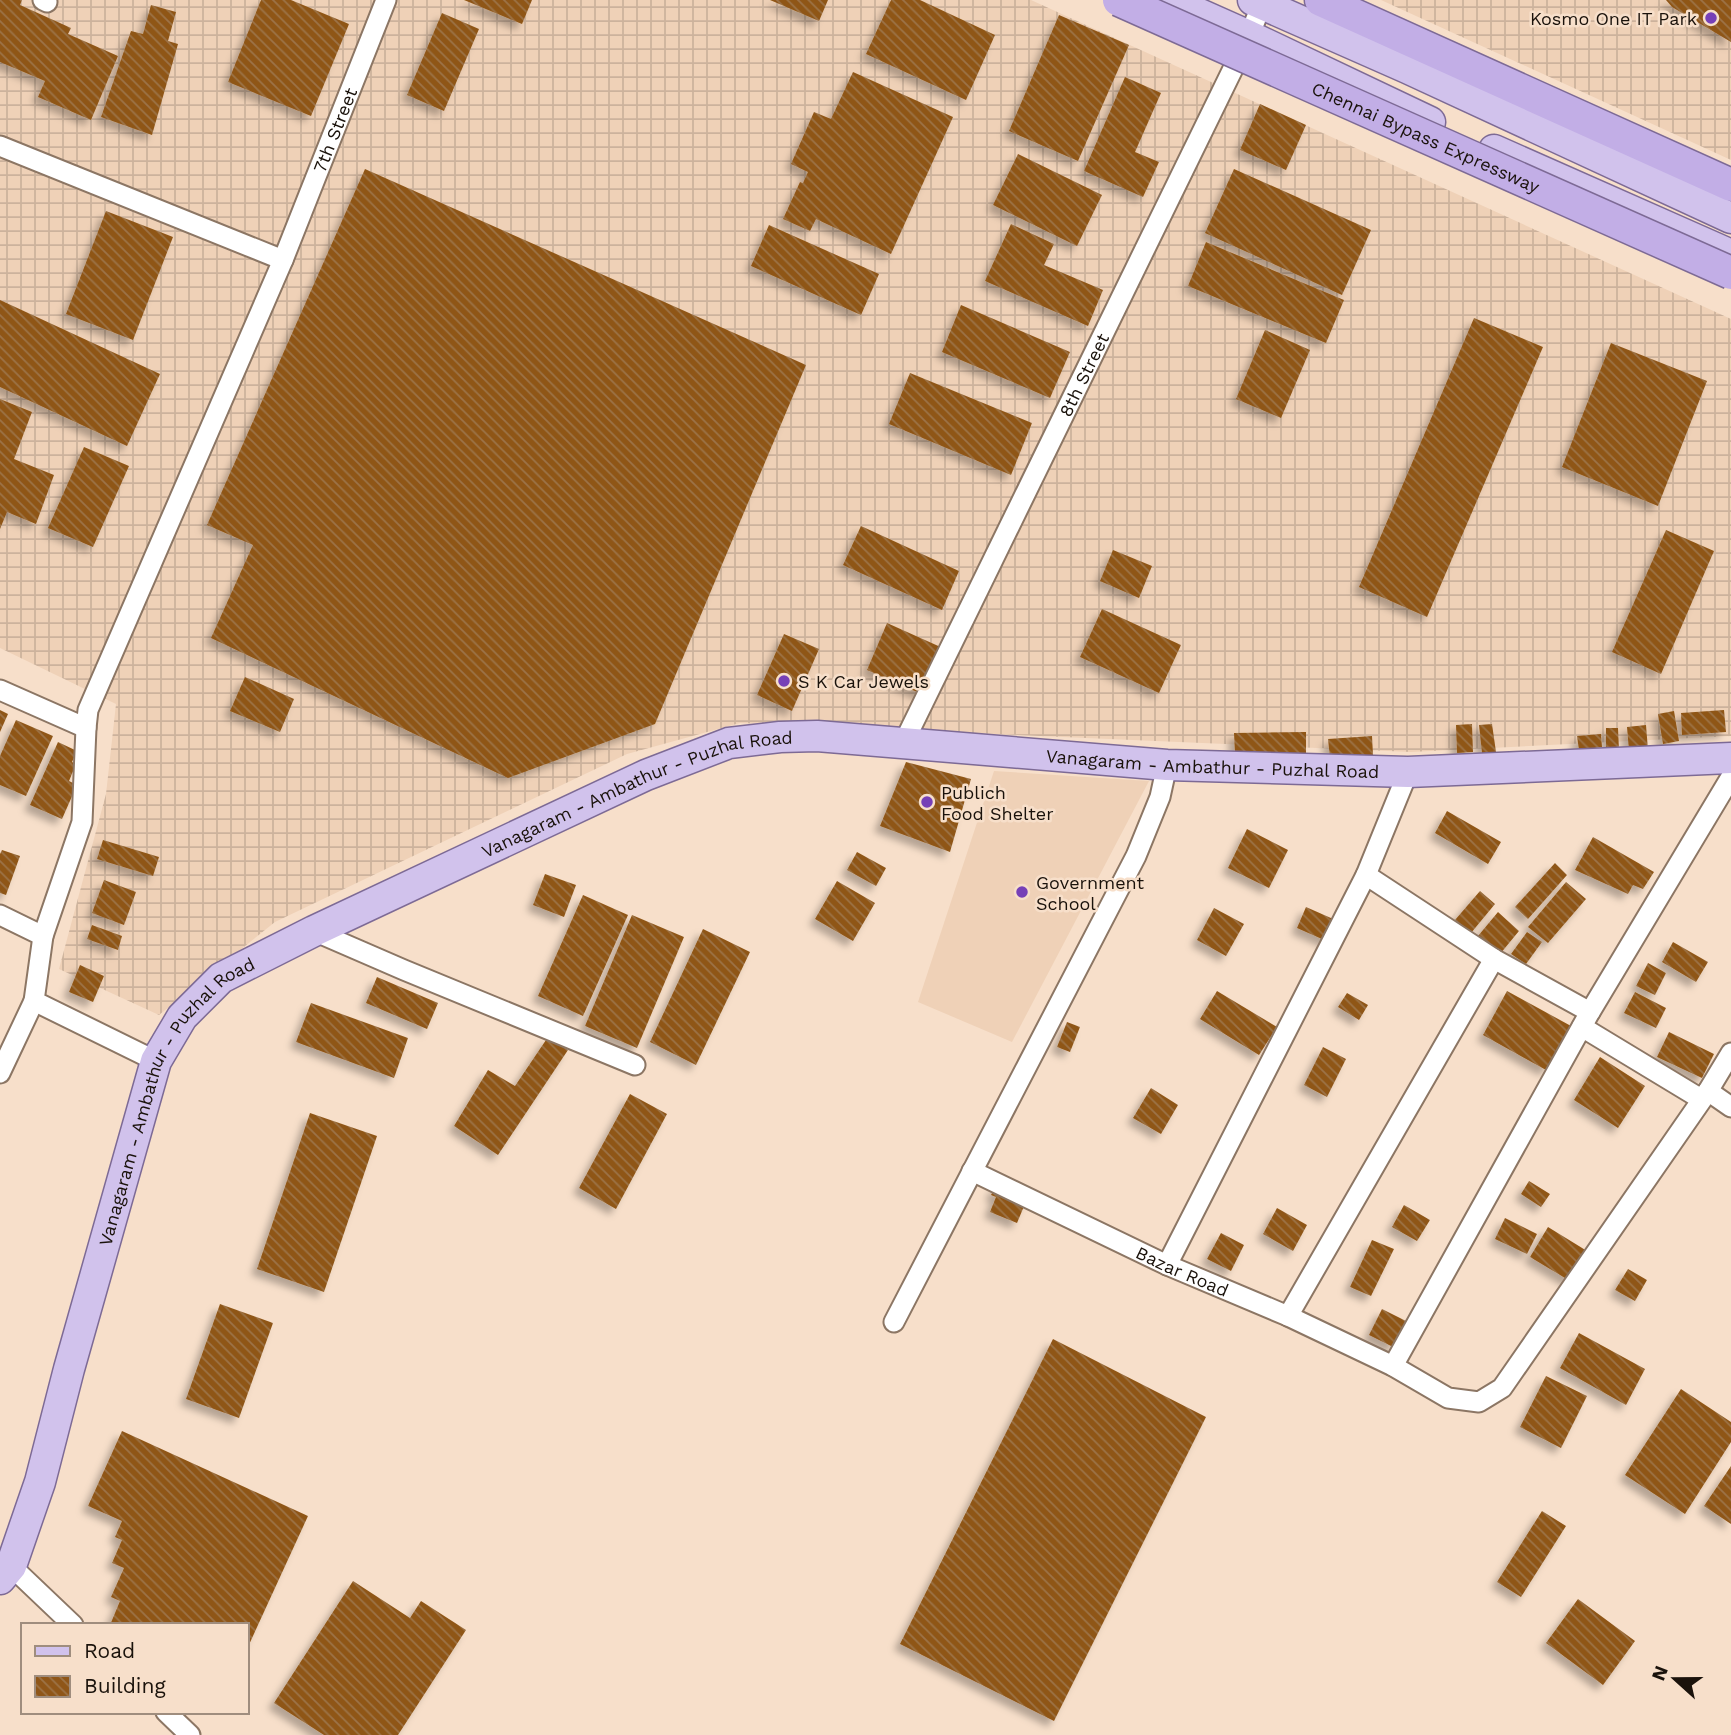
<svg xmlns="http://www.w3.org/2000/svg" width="1731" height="1735" viewBox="0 0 1731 1735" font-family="'Work Sans',sans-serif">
  <defs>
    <pattern id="industrial-grid" width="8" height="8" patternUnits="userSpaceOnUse" patternTransform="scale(1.75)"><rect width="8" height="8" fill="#efd1b7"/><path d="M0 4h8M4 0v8" fill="none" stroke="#ccb29c"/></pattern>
    <pattern id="building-back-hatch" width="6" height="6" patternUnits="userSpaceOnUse" patternTransform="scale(1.75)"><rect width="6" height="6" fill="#8f5618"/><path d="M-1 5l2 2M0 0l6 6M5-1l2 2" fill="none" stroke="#9c7347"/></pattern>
    <filter id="shadow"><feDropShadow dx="-6" dy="6" stdDeviation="3.5" flood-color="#0004"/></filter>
  </defs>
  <rect width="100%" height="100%" fill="#f7dfca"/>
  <!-- built -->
  <path fill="#efd1b7" d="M 994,771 L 1149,781 L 1012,1042 L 918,1002 Z"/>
  <!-- industrial -->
  <path fill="url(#industrial-grid)" d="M 0,0 L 1031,0 L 1731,319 L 1731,736 L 1411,752 L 740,723 L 627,754 L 275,922 L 159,1015 L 59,969 L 106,794 L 116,704 L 0,648 Z
    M 1381,0 L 1731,0 L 1731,160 Z"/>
  <!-- building -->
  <path fill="url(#building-back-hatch)" filter="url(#shadow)" d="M 0,0 L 22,0 L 20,5 L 71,28 L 68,34 L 118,56 L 91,120 L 38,97 L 45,81 L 0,62 Z
    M 261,0 L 291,0 L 349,24 L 311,116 L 228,82 Z
    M 464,0 L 532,0 L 522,24 Z
    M 770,0 L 828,0 L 819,21 Z
    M 891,0 L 920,0 L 995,35 L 966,100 L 866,54 Z
    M 1666,0 L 1731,0 L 1731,42 L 1672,7 Z
    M 151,5 L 176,12 L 168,41 L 178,44 L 152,135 L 101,117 L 131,31 L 143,34 Z
    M 442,13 L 479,29 L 444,111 L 407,95 Z
    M 1059,15 L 1129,45 L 1078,161 L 1009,131 Z
    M 853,72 L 953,117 L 891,254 L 816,219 L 810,231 L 783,219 L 800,182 L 803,183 L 808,172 L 791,164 L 814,112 L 831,119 Z
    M 1125,77 L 1161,93 L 1135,152 L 1159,162 L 1143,197 L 1084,171 Z
    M 1260,104 L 1306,125 L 1286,170 L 1240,150 Z
    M 1018,154 L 1102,195 L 1077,246 L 993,205 Z
    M 365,169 L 806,365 L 655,724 L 508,778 L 211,638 L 253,545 L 207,525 Z
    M 1234,169 L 1371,230 L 1342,295 L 1205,233 Z
    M 106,211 L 173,237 L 133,340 L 66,314 Z
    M 1011,224 L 1054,244 L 1044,265 L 1103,290 L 1088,326 L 985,281 Z
    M 769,225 L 879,274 L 861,315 L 751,266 Z
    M 1206,242 L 1344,300 L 1326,343 L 1188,286 Z
    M 0,300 L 160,374 L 127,446 L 0,387 Z
    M 961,305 L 1070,352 L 1050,398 L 942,352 Z
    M 1474,318 L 1543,347 L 1427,617 L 1359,587 Z
    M 1265,330 L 1310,350 L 1281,418 L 1236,399 Z
    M 1611,343 L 1707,381 L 1658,506 L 1562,467 Z
    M 910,373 L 1032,423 L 1011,475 L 889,424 Z
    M 0,399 L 32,412 L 14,459 L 54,475 L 36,524 L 7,512 L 0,529 Z
    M 84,447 L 129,466 L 93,547 L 48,528 Z
    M 861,526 L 959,571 L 942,610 L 843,565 Z
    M 1666,530 L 1714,551 L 1661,674 L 1612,652 Z
    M 1113,550 L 1152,566 L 1139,598 L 1100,581 Z
    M 1102,609 L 1181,645 L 1159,693 L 1080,657 Z
    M 887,623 L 945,649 L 924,695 L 867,670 Z
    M 784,634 L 819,649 L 792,711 L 757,695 Z
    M 245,677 L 294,699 L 280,732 L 230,711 Z
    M 0,710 L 8,714 L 0,732 Z
    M 1724,710 L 1726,732 L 1682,735 L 1681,713 Z
    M 1674,711 L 1679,741 L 1663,744 L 1658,714 Z
    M 16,720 L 53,736 L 26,796 L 0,785 L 0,756 Z
    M 1472,724 L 1473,752 L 1457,753 L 1456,725 Z
    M 1492,724 L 1496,752 L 1482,753 L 1479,725 Z
    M 1646,725 L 1648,750 L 1629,751 L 1627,727 Z
    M 1606,728 L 1618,728 L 1619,750 L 1606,751 Z
    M 1306,732 L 1306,753 L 1235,754 L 1234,733 Z
    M 1601,734 L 1602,747 L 1579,750 L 1577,736 Z
    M 1372,736 L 1373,755 L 1330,758 L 1328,739 Z
    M 58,742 L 77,751 L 72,762 L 76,764 L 69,781 L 77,785 L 62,819 L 30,805 Z
    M 906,762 L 971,779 L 950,852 L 880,826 Z
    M 1447,811 L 1501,842 L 1488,864 L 1435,833 Z
    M 1247,829 L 1288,850 L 1269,888 L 1228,868 Z
    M 1593,837 L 1654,872 L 1643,889 L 1633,885 L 1628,894 L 1575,870 Z
    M 103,840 L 159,857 L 153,876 L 97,859 Z
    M 2,850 L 20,856 L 6,895 L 0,893 L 0,854 Z
    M 857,852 L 886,868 L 876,886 L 847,870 Z
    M 1555,863 L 1567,875 L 1528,919 L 1515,907 Z
    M 545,874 L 576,885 L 564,917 L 533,905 Z
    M 104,880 L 136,892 L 124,925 L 92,913 Z
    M 837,881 L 875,903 L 853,941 L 815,919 Z
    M 1566,882 L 1586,899 L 1548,943 L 1528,927 Z
    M 1480,891 L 1495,904 L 1471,933 L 1455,920 Z
    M 583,895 L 628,915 L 583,1016 L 538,996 Z
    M 1306,907 L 1340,922 L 1331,943 L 1297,928 Z
    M 1214,908 L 1244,924 L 1226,956 L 1197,940 Z
    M 1498,912 L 1519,931 L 1500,954 L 1478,936 Z
    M 632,915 L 684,937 L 637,1048 L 585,1026 Z
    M 92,925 L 122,936 L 118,950 L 87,939 Z
    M 703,929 L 750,952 L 696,1065 L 650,1042 Z
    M 1527,932 L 1542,942 L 1526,964 L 1511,954 Z
    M 1673,942 L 1708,962 L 1696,982 L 1662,962 Z
    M 1648,963 L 1666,973 L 1655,995 L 1636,986 Z
    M 80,965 L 104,976 L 93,1002 L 69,992 Z
    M 377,977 L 438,1003 L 427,1029 L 366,1003 Z
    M 1217,991 L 1277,1027 L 1259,1055 L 1200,1019 Z
    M 1507,991 L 1571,1026 L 1546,1070 L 1483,1035 Z
    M 1635,992 L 1666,1008 L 1656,1028 L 1624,1013 Z
    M 1347,993 L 1368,1005 L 1359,1020 L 1338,1007 Z
    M 311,1003 L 408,1038 L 394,1078 L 296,1042 Z
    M 1067,1022 L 1080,1027 L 1070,1052 L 1057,1047 Z
    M 1669,1032 L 1714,1054 L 1702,1078 L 1657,1057 Z
    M 548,1037 L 568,1050 L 498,1155 L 454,1126 L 488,1070 L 515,1086 Z
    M 1323,1047 L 1346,1059 L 1327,1097 L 1304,1085 Z
    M 1600,1057 L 1645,1086 L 1618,1128 L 1574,1100 Z
    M 1151,1088 L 1178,1105 L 1161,1134 L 1133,1118 Z
    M 630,1094 L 667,1114 L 616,1209 L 579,1188 Z
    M 310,1113 L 377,1136 L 324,1292 L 257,1269 Z
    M 1529,1181 L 1550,1194 L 1541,1207 L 1521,1194 Z
    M 996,1185 L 1027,1199 L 1017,1223 L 990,1212 L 996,1197 L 991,1195 Z
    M 1404,1205 L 1430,1220 L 1417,1241 L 1392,1227 Z
    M 1277,1208 L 1307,1225 L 1293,1251 L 1263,1234 Z
    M 1505,1218 L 1537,1234 L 1527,1254 L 1495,1239 Z
    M 1548,1227 L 1587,1251 L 1570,1281 L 1530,1257 Z
    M 1221,1233 L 1244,1245 L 1231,1271 L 1207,1259 Z
    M 1372,1240 L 1394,1249 L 1371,1296 L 1350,1287 Z
    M 1628,1269 L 1647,1280 L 1635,1301 L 1615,1290 Z
    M 220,1304 L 273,1323 L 239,1418 L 186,1399 Z
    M 1382,1309 L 1406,1321 L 1393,1347 L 1369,1335 Z
    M 1579,1333 L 1645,1369 L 1626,1405 L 1560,1368 Z
    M 1053,1339 L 1206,1417 L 1054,1721 L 900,1644 Z
    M 1546,1376 L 1587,1396 L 1561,1448 L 1520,1427 Z
    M 1681,1389 L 1731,1422 L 1731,1442 L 1685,1514 L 1625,1475 Z
    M 122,1431 L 308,1516 L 247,1649 L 247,1625 L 110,1625 L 120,1601 L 111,1597 L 124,1568 L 112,1563 L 122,1540 L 115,1537 L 122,1521 L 88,1506 Z
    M 1731,1466 L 1731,1524 L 1704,1506 Z
    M 1542,1511 L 1566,1526 L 1521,1597 L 1497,1582 Z
    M 353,1581 L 410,1618 L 421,1601 L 466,1630 L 398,1735 L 324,1735 L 274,1703 Z
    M 1578,1599 L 1635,1641 L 1603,1685 L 1546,1643 Z"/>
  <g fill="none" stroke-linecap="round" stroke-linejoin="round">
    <defs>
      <g id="minor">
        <path d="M 43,0 L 47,2"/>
        <path d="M 0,146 L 283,260"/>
        <path d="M 0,690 L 86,728"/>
        <path id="s1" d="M 903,744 L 1249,36 L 1262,4"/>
        <path d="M 1366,875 L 1494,959 L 1590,1012"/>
        <path d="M 0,915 L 43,936 L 34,1001 L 156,1061"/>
        <path d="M 314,931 L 404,970 L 635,1065"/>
        <path id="s2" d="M 43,936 L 82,822 L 86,728 L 88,710 L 283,260 L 386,0"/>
        <path d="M 1582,1027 L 1701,1099"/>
        <path d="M 0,1073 L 34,1001"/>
        <path d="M 1708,1091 L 1731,1107"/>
        <path id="s3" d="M 972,1171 L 1167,1265 L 1288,1316 L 1393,1366 L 1448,1398 L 1479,1402 L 1502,1388 L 1708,1091 L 1731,1053"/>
        <path d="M 1167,1265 L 1366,875 L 1408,772"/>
        <path d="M 1288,1316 L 1494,959"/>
        <path d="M 894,1322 L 1136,856 L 1160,797 L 1167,765"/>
        <path d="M 1393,1366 L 1590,1012 L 1731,777"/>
        <path d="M 11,1566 L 73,1625"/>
        <path d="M 166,1712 L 190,1735"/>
      </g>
      <g id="primary">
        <path d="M 1168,0 L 1249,36 L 1430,122"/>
        <path d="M 1253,0 L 1407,68 L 1731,218"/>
        <path d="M 1494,150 L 1731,255"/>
        <path id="s4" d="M 0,1579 L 11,1566 L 40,1482 L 69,1369 L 156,1061 L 182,1017 L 221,978 L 314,931 L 646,775 L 729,743 L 780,737 L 817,736 L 1167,765 L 1408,772 L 1731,758"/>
      </g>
      <path id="trunk" d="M 1321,0 L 1731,185"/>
    </defs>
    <!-- minor casing -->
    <use href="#minor" stroke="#8c7664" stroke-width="23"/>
    <!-- primary casing -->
    <use href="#primary" stroke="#7d6a95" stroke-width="33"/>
    <!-- trunk casing -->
    <use href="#trunk" stroke="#7d6a95" stroke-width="35"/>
    <!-- minor -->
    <use href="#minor" stroke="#fff" stroke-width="19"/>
    <!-- primary -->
    <use href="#primary" stroke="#d1c2ec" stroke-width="30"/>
    <!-- trunk -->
    <use href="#trunk" stroke="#c2aee6" stroke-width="32"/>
    <defs>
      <g id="trunk-bridge">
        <path id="s5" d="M 1119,0 L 1731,273"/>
      </g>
    </defs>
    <!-- trunk-bridge casing -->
    <use href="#trunk-bridge" stroke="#7d6a95" stroke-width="35" stroke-linecap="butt"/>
    <!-- trunk-bridge -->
    <use href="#trunk-bridge" stroke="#c2aee6" stroke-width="32"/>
  </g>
  <!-- markers -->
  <g fill="#7640b7" stroke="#f7dfca" stroke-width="2.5">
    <circle cx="1711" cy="18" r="7"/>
    <circle cx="784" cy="681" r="7"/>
    <circle cx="927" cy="802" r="7"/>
    <circle cx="1022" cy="892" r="7"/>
  </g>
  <g text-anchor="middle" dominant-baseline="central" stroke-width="5" stroke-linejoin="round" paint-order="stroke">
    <!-- poi labels -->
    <g font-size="18" fill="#1a120b" stroke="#f7dfca" text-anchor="start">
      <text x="1697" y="18" text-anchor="end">Kosmo One IT Park</text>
      <text x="798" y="681">S K Car Jewels</text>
      <text x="941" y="792">Publich<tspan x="941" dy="21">Food Shelter</tspan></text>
      <text x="1036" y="882">Government<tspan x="1036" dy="21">School</tspan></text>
    </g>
    <!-- street labels -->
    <g font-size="18" fill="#1a120b" stroke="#f7dfca">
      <text stroke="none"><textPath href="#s2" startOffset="863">7th Street</textPath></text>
      <text stroke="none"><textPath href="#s5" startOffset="336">Chennai Bypass Expressway</textPath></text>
      <text stroke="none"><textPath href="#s1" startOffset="411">8th Street</textPath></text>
      <text stroke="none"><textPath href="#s4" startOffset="1694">Vanagaram - Ambathur - Puzhal Road</textPath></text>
      <text stroke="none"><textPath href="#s4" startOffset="1106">Vanagaram - Ambathur - Puzhal Road</textPath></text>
      <text stroke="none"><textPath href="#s4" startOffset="518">Vanagaram - Ambathur - Puzhal Road</textPath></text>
      <text stroke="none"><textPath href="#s3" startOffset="233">Bazar Road</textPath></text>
    </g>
  </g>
  <!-- legend -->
  <rect x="21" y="1623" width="228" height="91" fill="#f7dfca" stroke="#9f8d7e" stroke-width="2"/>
  <rect x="35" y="1646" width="35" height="10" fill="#d1c2ec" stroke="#9f8d7e" stroke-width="2"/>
  <text x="84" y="1658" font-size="21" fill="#1a120b">Road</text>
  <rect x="35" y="1676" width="35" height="21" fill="url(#building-back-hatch)" stroke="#9f8d7e" stroke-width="2"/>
  <text x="84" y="1693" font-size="21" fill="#1a120b">Building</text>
  <!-- north arrow -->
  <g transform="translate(1675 1679) rotate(291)" stroke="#f7dfca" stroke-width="5" paint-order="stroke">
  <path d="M0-5L12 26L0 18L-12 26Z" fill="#1a120b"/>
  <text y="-10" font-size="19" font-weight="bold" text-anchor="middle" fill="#1a120b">N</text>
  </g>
</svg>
